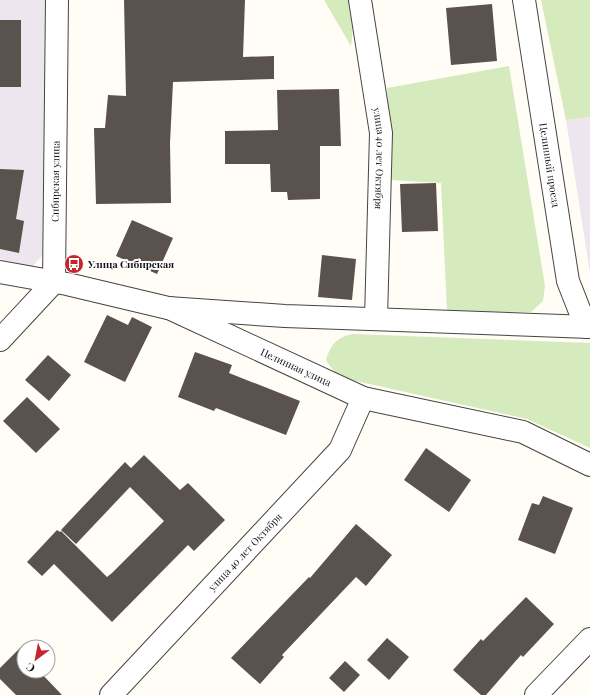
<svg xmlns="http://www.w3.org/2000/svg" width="590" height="695" viewBox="0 0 590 695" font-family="'Playfair Display',serif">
  <rect width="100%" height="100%" fill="#fffdf5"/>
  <!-- industrial -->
  <path fill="#eee6ef" d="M 0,0 L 46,0 L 47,250 L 32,267 L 0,259 Z
    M 590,117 L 590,273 L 566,120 Z"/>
  <!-- green -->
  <path fill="#d5ebbd" d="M 324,0 L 352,0 L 355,9 L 351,46 Z
    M 541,0 L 590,0 L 590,117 L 566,120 Z
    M 509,66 L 545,286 L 543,301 L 531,312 L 447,311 L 441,183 L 391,180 L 387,88 Z
    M 353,334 L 590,343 L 590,448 L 527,419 L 347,379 L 334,371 L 326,361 C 330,345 337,337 353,334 Z"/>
  <!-- building -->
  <path fill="#5a524d" d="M 124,0 L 245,0 L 243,57 L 274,56 L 274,79 L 173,82 L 170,143 L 171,203 L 96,204 L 94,128 L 105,128 L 108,95 L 126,96 Z
    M 492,4 L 497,61 L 451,65 L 446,8 Z
    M 0,20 L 21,20 L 21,87 L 0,87 Z
    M 339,89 L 341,146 L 320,146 L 320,199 L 288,200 L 287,192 L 271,192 L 270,164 L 225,164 L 225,131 L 278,130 L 277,90 Z
    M 0,169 L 24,170 L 16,219 L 24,221 L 19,253 L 0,249 Z
    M 436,183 L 438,231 L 402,232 L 400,184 Z
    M 132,220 L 173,238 L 157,274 L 116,256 Z
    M 322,255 L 356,259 L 352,300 L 318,297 Z
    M 107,315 L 128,325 L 132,317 L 152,327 L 125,382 L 84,362 Z
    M 195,352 L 232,365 L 229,373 L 300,401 L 286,435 L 216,408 L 214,411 L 178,397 Z
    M 48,355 L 71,375 L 49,401 L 25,380 Z
    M 27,397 L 60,429 L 36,453 L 3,421 Z
    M 426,448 L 471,480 L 449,512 L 404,480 Z
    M 144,455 L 180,490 L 188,483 L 225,520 L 194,551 L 188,545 L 112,622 L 54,564 L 42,576 L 27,562 L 57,530 L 60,532 L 61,531 L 107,577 L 112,573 L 164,521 L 130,487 L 76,544 L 61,530 L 125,462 L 131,468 Z
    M 543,496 L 573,508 L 555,554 L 518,540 L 532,503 L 539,505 Z
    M 356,524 L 392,555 L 366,586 L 356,577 L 282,655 L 284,657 L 260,684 L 231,658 L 309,577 L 310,578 Z
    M 526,597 L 554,624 L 523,657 L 521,655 L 486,695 L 481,695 L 453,670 L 481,639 L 483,641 Z
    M 387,638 L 409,657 L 389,680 L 367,660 Z
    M 24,644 L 24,671 L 39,671 L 62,695 L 16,695 L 0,679 L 0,668 Z
    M 345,661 L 360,675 L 344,692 L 329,678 Z"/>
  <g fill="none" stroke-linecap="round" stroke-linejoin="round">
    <defs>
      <g id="minor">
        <path id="s1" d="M 360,0 L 381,133 L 376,319"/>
        <path id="s2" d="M 524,0 L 568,281 L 586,327"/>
        <path id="s3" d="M 169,308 L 363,398 L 523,432 L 590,465"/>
        <path id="s4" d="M 0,340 L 54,282 L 57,0"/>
        <path id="s5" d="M 111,695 L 340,450 L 363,398"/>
        <path d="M 536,695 L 590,639"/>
      </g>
      <path id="tertiary" d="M 0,272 L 67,284 L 168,308 L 285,316 L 590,327"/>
    </defs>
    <!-- minor casing -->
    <use href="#minor" stroke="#444" stroke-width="24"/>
    <!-- tertiary casing -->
    <use href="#tertiary" stroke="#444" stroke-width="24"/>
    <!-- minor -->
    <use href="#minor" stroke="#fff" stroke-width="22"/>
    <!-- tertiary -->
    <use href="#tertiary" stroke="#fff" stroke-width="22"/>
  </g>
  <!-- icons -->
  <defs>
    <symbol id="bus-disc" viewBox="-11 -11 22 22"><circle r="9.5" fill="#c4262e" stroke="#fff"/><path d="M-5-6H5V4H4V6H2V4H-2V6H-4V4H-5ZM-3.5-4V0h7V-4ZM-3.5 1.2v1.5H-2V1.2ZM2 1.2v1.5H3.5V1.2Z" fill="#fff"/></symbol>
  </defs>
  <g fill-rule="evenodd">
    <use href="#bus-disc" x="63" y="253" width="22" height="22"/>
  </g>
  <g text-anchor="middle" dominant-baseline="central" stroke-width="4" stroke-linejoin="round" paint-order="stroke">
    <!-- street labels -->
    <g font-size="10" fill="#111" stroke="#fff">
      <text stroke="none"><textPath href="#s1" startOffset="160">улица 40 лет Октября</textPath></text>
      <text stroke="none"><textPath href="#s2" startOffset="167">Целинный проезд</textPath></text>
      <text stroke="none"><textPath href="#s4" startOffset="180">Сибирская улица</textPath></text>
      <text stroke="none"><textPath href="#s3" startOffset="140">Целинная улица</textPath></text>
      <text stroke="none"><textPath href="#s5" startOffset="196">улица 40 лет Октября</textPath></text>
    </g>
    <!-- poi labels -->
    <g font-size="10" font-weight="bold" fill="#111" stroke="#fff" text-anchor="start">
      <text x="88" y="264">Улица Сибирская</text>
    </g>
  </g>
  <!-- north arrow -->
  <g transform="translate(36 659) rotate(212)"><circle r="19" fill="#ffffff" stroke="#a0a0a0"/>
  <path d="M0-3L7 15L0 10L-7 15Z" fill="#c4262e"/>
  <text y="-6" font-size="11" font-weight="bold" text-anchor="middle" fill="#111111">С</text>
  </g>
</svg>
